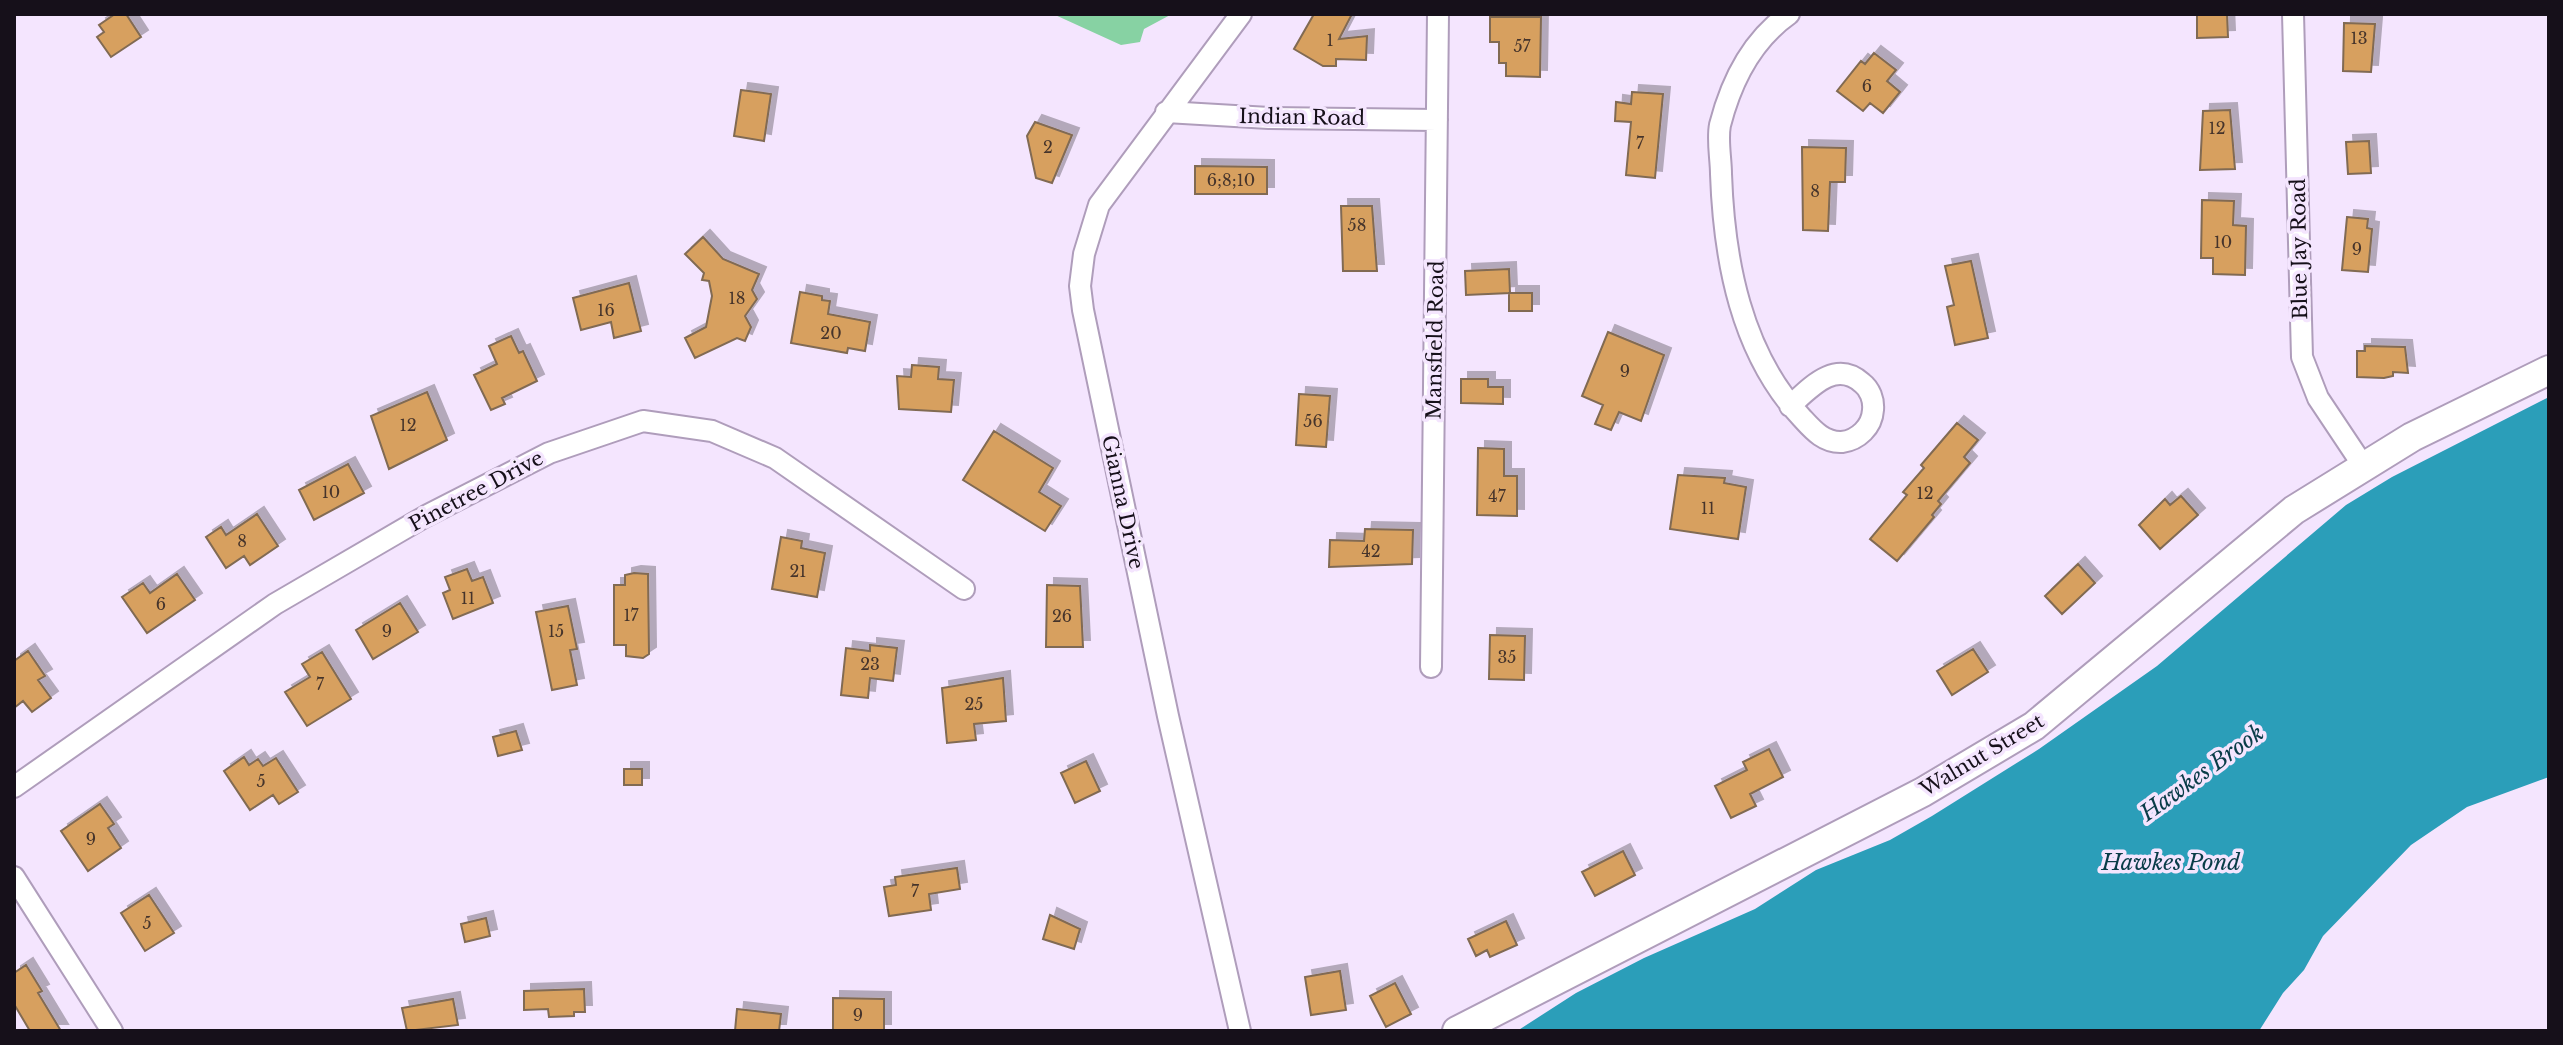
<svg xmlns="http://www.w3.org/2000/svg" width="2563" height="1045" viewBox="0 0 2563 1045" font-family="'Libre Baskerville',serif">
  <defs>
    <filter id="shadow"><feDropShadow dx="7" dy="-7" stdDeviation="0" flood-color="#0004"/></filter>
  </defs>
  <rect width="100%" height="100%" fill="#f4e5fe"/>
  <!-- green -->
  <path fill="#87d2a3" d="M 1053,14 L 1172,14 L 1144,29 L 1140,42 L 1121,45 Z"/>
  <!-- water -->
  <path fill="#2b9eb9" d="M 2549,397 L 2549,777 L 2467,807 L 2411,845 L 2323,936 L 2304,970 L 2283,993 L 2259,1031 L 1517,1031 L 1576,993 L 1644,958 L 1755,909 L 1816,870 L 1890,840 L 1932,816 L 2039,749 L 2157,666 L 2346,505 L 2392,477 Z"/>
  <!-- building -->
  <path fill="#d7a05f" stroke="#816a52" stroke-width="2" filter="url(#shadow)" d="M 115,14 L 126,14 L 141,37 L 111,57 L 97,37 L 104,32 L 99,25 Z
    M 1314,14 L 1352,14 L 1339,39 L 1367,36 L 1366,60 L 1336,59 L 1336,66 L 1323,66 L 1294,49 Z
    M 2197,14 L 2227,14 L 2228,37 L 2197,38 Z
    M 1490,17 L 1541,17 L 1540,77 L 1506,76 L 1506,63 L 1499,63 L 1499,42 L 1490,42 Z
    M 2344,23 L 2375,24 L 2371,72 L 2343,71 Z
    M 1874,53 L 1896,70 L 1887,81 L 1900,92 L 1883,113 L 1870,103 L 1863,111 L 1837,91 L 1861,61 L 1865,64 Z
    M 741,90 L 771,94 L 764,141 L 734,136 Z
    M 1632,92 L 1663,94 L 1655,178 L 1626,175 L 1631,122 L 1615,121 L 1616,102 L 1631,104 Z
    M 2230,110 L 2235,169 L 2200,170 L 2203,111 Z
    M 1035,122 L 1072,135 L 1052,183 L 1036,178 L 1027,136 Z
    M 2369,141 L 2371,173 L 2348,174 L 2346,142 Z
    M 1802,147 L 1846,148 L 1845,182 L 1830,182 L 1828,231 L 1803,230 Z
    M 1195,166 L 1267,167 L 1267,194 L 1195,194 Z
    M 2202,200 L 2234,201 L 2233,225 L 2246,226 L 2245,275 L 2213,274 L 2213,258 L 2201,258 Z
    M 1341,206 L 1372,206 L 1377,271 L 1343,271 Z
    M 2347,217 L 2368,219 L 2367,228 L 2372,229 L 2368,272 L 2342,270 Z
    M 703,237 L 723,259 L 759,274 L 752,290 L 757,299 L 745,316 L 751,327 L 745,341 L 737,338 L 695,358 L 685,338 L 706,327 L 712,296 L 709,281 L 702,280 L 704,273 L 685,254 Z
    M 1971,261 L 1988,338 L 1955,345 L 1947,307 L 1954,305 L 1945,266 Z
    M 1509,269 L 1510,293 L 1466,295 L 1465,271 Z
    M 629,283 L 641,331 L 614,338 L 611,322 L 581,330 L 573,298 Z
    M 800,292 L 822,296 L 822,300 L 830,301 L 828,314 L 870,322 L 865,351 L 848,348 L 847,353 L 791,343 Z
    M 1509,293 L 1532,293 L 1532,311 L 1509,311 Z
    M 1608,332 L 1664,355 L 1641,421 L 1619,412 L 1611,430 L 1595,424 L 1603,405 L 1582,396 Z
    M 511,336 L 519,353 L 523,351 L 537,381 L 502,398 L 505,404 L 491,410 L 474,375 L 497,364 L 489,346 Z
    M 2365,346 L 2405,347 L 2408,373 L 2393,372 L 2393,376 L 2384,378 L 2357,377 L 2357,351 L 2365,351 Z
    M 912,365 L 939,367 L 938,379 L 954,380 L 951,412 L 899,409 L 897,376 L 911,377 Z
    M 1461,379 L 1488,379 L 1488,387 L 1503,387 L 1503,404 L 1461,403 Z
    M 427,392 L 447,440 L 389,469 L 371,416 Z
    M 1299,394 L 1330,396 L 1326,447 L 1296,445 Z
    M 1957,423 L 1978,440 L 1964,457 L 1970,463 L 1938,501 L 1941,504 L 1932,515 L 1934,517 L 1897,561 L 1870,539 L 1907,495 L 1903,492 L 1924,468 L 1921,465 Z
    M 994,431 L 1053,468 L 1039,492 L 1061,506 L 1045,531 L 963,480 Z
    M 1478,448 L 1504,449 L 1504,476 L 1517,476 L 1517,516 L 1477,515 Z
    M 348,464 L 364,493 L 314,520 L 299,490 Z
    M 1678,475 L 1725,478 L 1724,483 L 1746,487 L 1738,539 L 1670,529 Z
    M 2181,496 L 2198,515 L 2160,549 L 2139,525 L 2165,499 L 2170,505 Z
    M 257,514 L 278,546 L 250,565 L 244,556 L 226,568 L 206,537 L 221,527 L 226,535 Z
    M 1365,529 L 1413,530 L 1412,564 L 1329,567 L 1330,540 L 1364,541 Z
    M 781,537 L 802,541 L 801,548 L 825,553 L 817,597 L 772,589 Z
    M 2078,564 L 2095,583 L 2062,614 L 2045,596 Z
    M 467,569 L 472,581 L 483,577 L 493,603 L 453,619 L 443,593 L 450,590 L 445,577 Z
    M 634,573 L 648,574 L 649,654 L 643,658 L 626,656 L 626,645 L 614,645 L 614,585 L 625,585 L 625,575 Z
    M 177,574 L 195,600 L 147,633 L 122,597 L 143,583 L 150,593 Z
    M 1047,585 L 1080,586 L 1083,647 L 1046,647 Z
    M 400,603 L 418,632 L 373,659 L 356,630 Z
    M 568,606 L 577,649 L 570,650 L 577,685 L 552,690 L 536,612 Z
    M 1490,635 L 1525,636 L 1524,680 L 1489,679 Z
    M 870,645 L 897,648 L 893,681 L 870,678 L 868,698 L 841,695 L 846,648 L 870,651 Z
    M 1973,649 L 1988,672 L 1952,695 L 1937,671 Z
    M 28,651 L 45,676 L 38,680 L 51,698 L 32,712 L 23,701 L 14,708 L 14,661 Z
    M 322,652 L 351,699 L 307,726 L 285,692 L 310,677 L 302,664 Z
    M 1003,678 L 1006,721 L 974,724 L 976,740 L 947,743 L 942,688 Z
    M 516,731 L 522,750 L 498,756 L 493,737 Z
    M 1769,749 L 1783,777 L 1750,794 L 1756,806 L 1731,818 L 1715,786 L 1747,770 L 1743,762 Z
    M 244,757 L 249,765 L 258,759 L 263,766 L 276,758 L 298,792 L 279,804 L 273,795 L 250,810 L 224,771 Z
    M 1086,761 L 1100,791 L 1075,803 L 1061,773 Z
    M 624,769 L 642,769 L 642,785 L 624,785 Z
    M 100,804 L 114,824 L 108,828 L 121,848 L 88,871 L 61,831 Z
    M 1623,851 L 1635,875 L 1595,896 L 1582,872 Z
    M 957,868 L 960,889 L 929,894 L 931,910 L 889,916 L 884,887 L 896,885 L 895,877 Z
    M 149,895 L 174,933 L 145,951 L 121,913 Z
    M 1050,915 L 1080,929 L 1074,949 L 1043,939 Z
    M 486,918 L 490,936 L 465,942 L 461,924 Z
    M 1506,921 L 1517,945 L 1490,957 L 1487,950 L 1476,956 L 1468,939 Z
    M 26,965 L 42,991 L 38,993 L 61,1031 L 30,1031 L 14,1004 L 14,973 Z
    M 1340,971 L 1346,1010 L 1311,1015 L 1305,977 Z
    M 1395,983 L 1411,1014 L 1386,1027 L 1370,996 Z
    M 584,989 L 585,1012 L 574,1012 L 574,1016 L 549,1017 L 548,1009 L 524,1010 L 524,991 Z
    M 833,998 L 884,999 L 884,1031 L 833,1031 Z
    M 453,999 L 458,1025 L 407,1031 L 402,1008 Z
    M 737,1009 L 781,1014 L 779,1031 L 735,1031 Z"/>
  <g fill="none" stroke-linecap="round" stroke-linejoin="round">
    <defs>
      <path id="minor" d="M 1789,14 C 1752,40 1731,82 1720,125 C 1717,140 1721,159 1721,174 C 1724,260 1741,353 1802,418 C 1813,430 1824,443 1842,442 C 1858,440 1872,427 1873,410 C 1874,400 1870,389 1862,383 C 1835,359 1810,388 1790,406
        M 2293,14 L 2302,357 L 2318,398 L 2364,467
        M 1166,112 L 1269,118 L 1437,120
        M 1431,667 L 1438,14
        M 14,787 L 275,604 L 426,516 L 549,453 L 643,421 L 712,431 L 775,458 L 964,589
        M 14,877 L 112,1031
        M 1240,1031 L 1168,716 L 1083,310 L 1080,286 L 1084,254 L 1099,205 L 1241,14"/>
      <path id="secondary" d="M 1457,1031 L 1923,792 L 2034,726 L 2294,510 L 2412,437 L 2549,370"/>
    </defs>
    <!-- minor casing -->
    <use href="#minor" stroke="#af9dbb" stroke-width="24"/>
    <!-- secondary casing -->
    <use href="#secondary" stroke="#af9dbb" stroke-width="32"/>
    <!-- minor -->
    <use href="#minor" stroke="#fff" stroke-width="20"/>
    <!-- secondary -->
    <use href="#secondary" stroke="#fff" stroke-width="28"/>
  </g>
  <g text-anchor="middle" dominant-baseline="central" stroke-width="7" stroke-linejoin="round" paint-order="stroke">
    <!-- number labels -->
    <g font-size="16" fill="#46342b">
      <text x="2359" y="38">13</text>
      <text x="1330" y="40">1</text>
      <text x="1522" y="46">57</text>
      <text x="1867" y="86">6</text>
      <text x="2217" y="128">12</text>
      <text x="1640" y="143">7</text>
      <text x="1048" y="147">2</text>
      <text x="1231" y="180">6;8;10</text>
      <text x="1815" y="191">8</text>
      <text x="1357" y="225">58</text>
      <text x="2223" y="242">10</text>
      <text x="2357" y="249">9</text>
      <text x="737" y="298">18</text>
      <text x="606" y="310">16</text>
      <text x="831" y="333">20</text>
      <text x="1625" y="371">9</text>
      <text x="1313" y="421">56</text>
      <text x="408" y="425">12</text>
      <text x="331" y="492">10</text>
      <text x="1925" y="493">12</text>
      <text x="1497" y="496">47</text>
      <text x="1708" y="508">11</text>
      <text x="242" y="541">8</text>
      <text x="1371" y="551">42</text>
      <text x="798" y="571">21</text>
      <text x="468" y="598">11</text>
      <text x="161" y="604">6</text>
      <text x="631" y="615">17</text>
      <text x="1062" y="616">26</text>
      <text x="387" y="631">9</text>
      <text x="556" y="631">15</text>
      <text x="1507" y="657">35</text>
      <text x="870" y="664">23</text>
      <text x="320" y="684">7</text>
      <text x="974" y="704">25</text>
      <text x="261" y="781">5</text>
      <text x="91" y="839">9</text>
      <text x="915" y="891">7</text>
      <text x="147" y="923">5</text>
      <text x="858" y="1015">9</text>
    </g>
    <!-- street labels -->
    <g font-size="20" fill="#16101a" stroke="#f4e5fe">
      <text transform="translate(1302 117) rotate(1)">Indian Road</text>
      <text transform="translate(2299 249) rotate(-91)">Blue Jay Road</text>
      <text transform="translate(1435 340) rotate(-89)">Mansfield Road</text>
      <text transform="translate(476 491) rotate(-28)">Pinetree Drive</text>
      <text transform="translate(1123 502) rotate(78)">Gianna Drive</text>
      <text transform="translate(1982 755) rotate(-31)">Walnut Street</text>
    </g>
    <!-- water labels -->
    <g font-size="22" font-style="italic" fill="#093c48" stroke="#f4e5fe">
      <text transform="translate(2202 773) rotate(-36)">Hawkes Brook</text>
      <text x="2171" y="862">Hawkes Pond</text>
    </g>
  </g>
  <!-- border -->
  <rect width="2563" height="1045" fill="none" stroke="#16101a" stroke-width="32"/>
</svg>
